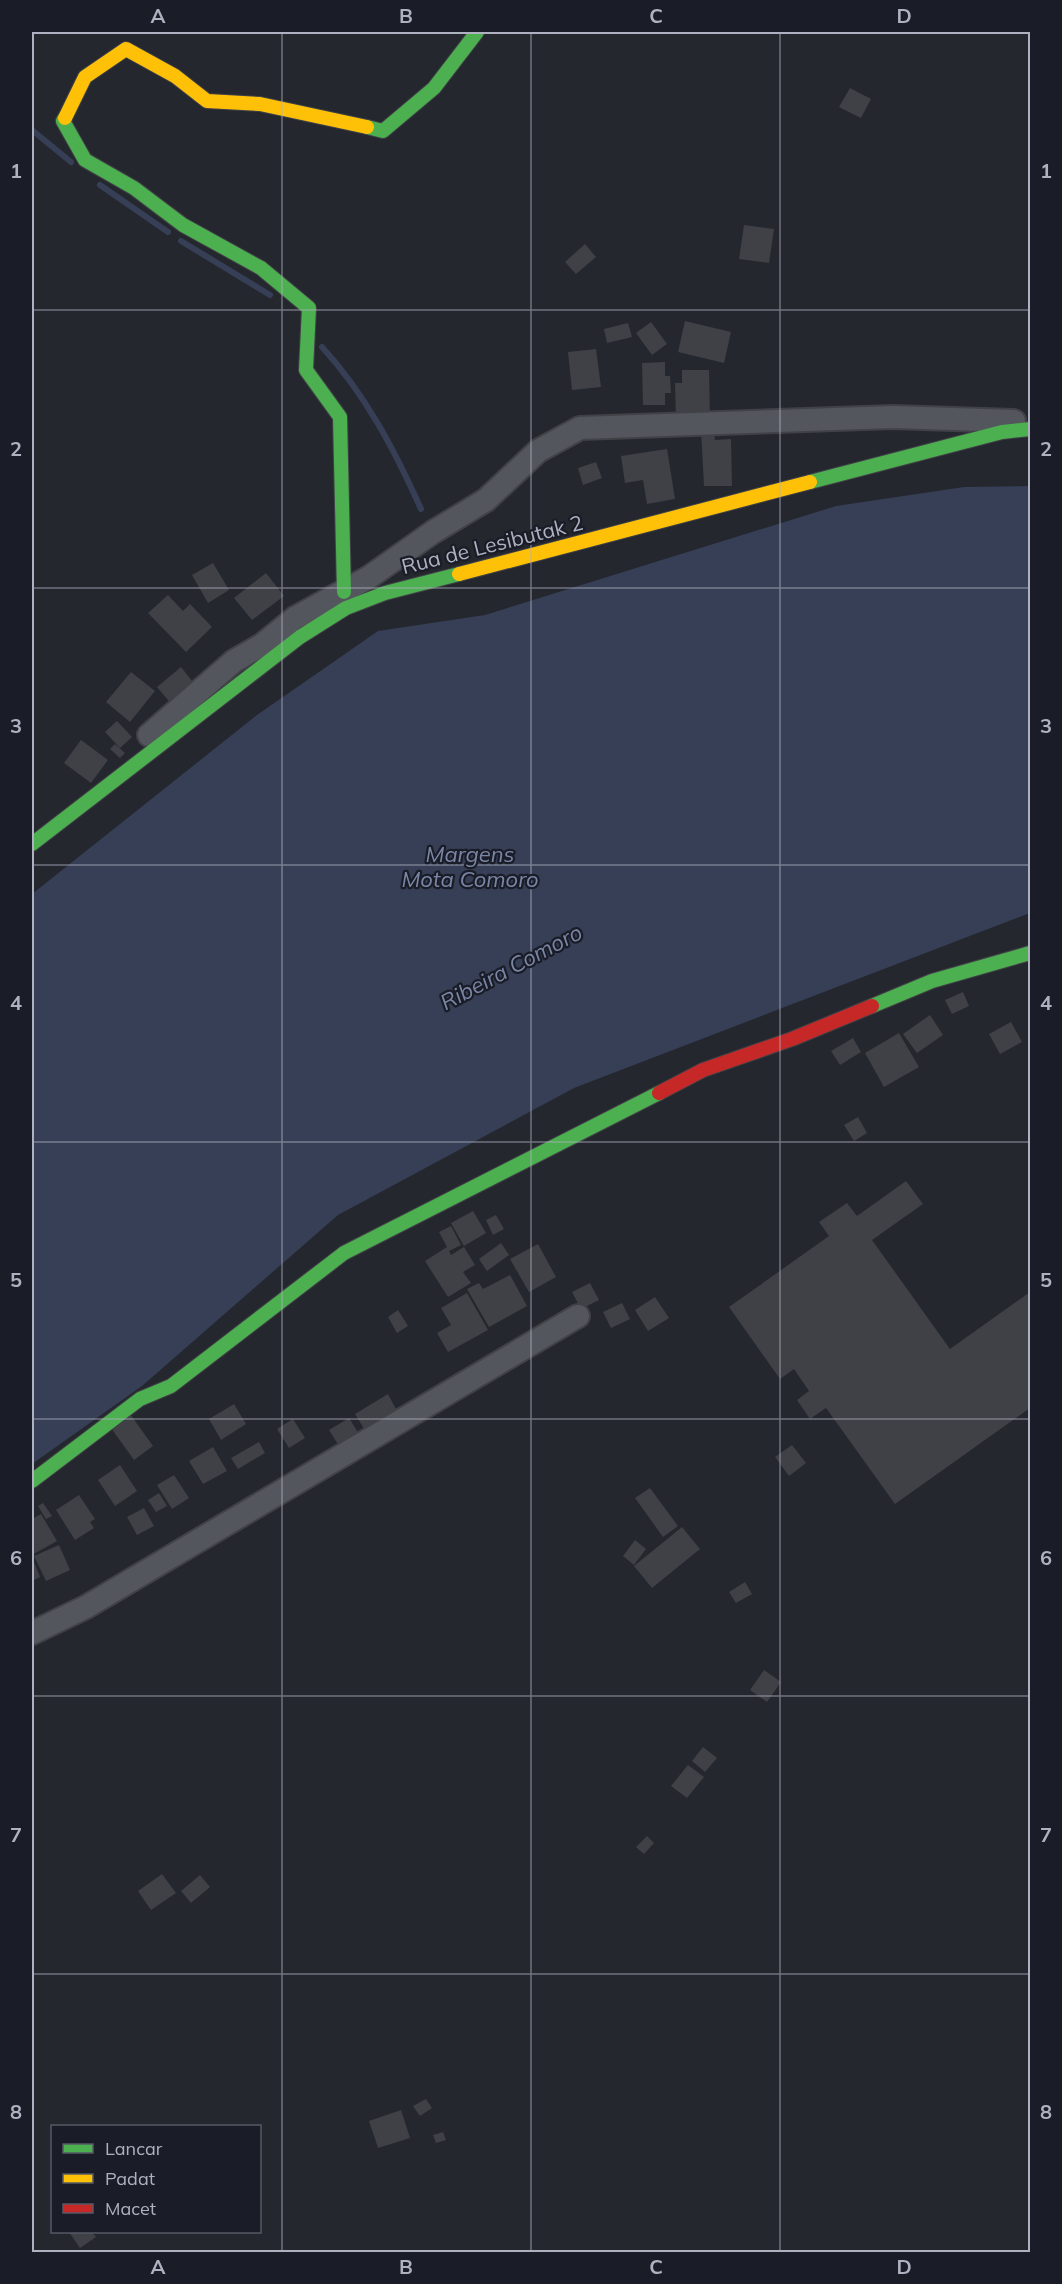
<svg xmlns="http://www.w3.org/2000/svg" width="1062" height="2284" viewBox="0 0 1062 2284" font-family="Mulish,sans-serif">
  <rect width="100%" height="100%" fill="#25272e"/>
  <!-- water -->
  <path fill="#363f56" d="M 1030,486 L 1030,913 L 574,1088 L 338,1215 L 142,1386 L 32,1464 L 32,894 L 257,715 L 378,631 L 485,615 L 836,506 L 964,487 Z"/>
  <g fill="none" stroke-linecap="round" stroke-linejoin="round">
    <!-- stream -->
    <path stroke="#363f56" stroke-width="6" d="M 32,130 L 71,162
      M 100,185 L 168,232
      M 181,241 L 270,295
      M 322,347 C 366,395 395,451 421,509"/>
  </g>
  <!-- building -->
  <path fill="#3f4147" d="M 850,88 L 871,99 L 861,118 L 839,107 Z
    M 744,225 L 774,229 L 769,263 L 739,259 Z
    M 585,244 L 596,257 L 576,274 L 565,262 Z
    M 685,321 L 731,332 L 724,363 L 678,352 Z
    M 651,322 L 667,344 L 652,355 L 636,333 Z
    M 628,323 L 632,337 L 607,343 L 604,329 Z
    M 596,349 L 601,387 L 572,390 L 568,352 Z
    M 665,362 L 665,376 L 670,376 L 671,393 L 665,393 L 665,405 L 643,405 L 642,363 Z
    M 682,370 L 709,370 L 710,420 L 676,421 L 675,383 L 682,383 Z
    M 701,429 L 714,429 L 715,440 L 731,439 L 732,486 L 704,486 Z
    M 667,449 L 675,499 L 647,504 L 643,480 L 625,483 L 621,456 Z
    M 596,462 L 602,478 L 583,485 L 578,468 Z
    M 213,563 L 229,590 L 208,603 L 192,575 Z
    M 266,573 L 284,596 L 252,620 L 234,598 Z
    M 168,595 L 183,611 L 190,604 L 212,627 L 186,652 L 148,613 Z
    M 181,667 L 196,686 L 172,705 L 157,687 Z
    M 131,672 L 155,691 L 130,722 L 106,702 Z
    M 117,721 L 132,737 L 120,748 L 105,732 Z
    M 81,740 L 108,760 L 91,783 L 64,763 Z
    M 115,744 L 125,753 L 120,758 L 110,749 Z
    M 963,992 L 969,1006 L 952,1014 L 945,1000 Z
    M 930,1015 L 943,1035 L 917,1053 L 903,1034 Z
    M 1011,1022 L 1022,1042 L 1000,1054 L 989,1034 Z
    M 899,1033 L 919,1067 L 884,1087 L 865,1053 Z
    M 853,1038 L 861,1052 L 840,1065 L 831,1051 Z
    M 858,1117 L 867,1133 L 854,1141 L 844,1125 Z
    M 906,1181 L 923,1204 L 872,1240 L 950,1349 L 1030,1292 L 1030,1408 L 895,1504 L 826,1408 L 810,1419 L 797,1400 L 809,1391 L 794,1369 L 780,1379 L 729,1307 L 829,1236 L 819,1222 L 847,1203 L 857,1216 Z
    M 473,1211 L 486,1233 L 464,1246 L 451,1223 Z
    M 496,1215 L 504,1229 L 493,1235 L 486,1220 Z
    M 451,1226 L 461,1245 L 449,1251 L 451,1255 L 464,1247 L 475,1265 L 463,1272 L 471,1283 L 448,1297 L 425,1261 L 447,1247 L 439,1232 Z
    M 501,1243 L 509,1255 L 487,1271 L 479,1259 Z
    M 538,1244 L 556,1277 L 529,1292 L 510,1259 Z
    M 510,1275 L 527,1306 L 489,1327 L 467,1289 L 479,1283 L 483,1289 Z
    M 590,1283 L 599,1300 L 581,1309 L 572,1292 Z
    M 467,1293 L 488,1330 L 448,1352 L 437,1333 L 451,1325 L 441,1308 Z
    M 655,1297 L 669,1318 L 648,1331 L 635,1310 Z
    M 622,1303 L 630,1319 L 611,1328 L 603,1312 Z
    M 398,1310 L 408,1326 L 397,1333 L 388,1317 Z
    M 388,1394 L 398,1413 L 366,1432 L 355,1414 Z
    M 234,1404 L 246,1424 L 221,1440 L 209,1419 Z
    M 130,1414 L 153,1446 L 134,1460 L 111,1428 Z
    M 349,1418 L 359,1434 L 339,1446 L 329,1430 Z
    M 293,1419 L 305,1438 L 289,1448 L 277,1429 Z
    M 259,1442 L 265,1453 L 238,1469 L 231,1458 Z
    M 792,1445 L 806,1463 L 789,1476 L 775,1457 Z
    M 213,1447 L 227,1471 L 203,1484 L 189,1461 Z
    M 120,1465 L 137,1491 L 115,1506 L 98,1480 Z
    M 174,1475 L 189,1498 L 172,1509 L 157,1485 Z
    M 650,1488 L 678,1526 L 663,1537 L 635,1498 Z
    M 159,1493 L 167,1506 L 156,1512 L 148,1500 Z
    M 79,1495 L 95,1519 L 90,1522 L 94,1528 L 75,1540 L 56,1510 Z
    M 43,1503 L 52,1516 L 46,1519 L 38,1506 Z
    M 144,1508 L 154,1526 L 137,1535 L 127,1517 Z
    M 41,1514 L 57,1541 L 32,1555 L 32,1519 Z
    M 682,1527 L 700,1549 L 652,1588 L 634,1566 Z
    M 635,1540 L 646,1549 L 634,1565 L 623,1556 Z
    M 59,1545 L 70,1570 L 46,1581 L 34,1556 Z
    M 32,1557 L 40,1577 L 32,1581 Z
    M 745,1582 L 752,1594 L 736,1603 L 729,1592 Z
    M 764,1670 L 781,1682 L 767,1702 L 750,1690 Z
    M 703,1747 L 717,1758 L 705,1772 L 692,1761 Z
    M 688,1765 L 704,1777 L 687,1798 L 671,1786 Z
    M 647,1836 L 654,1843 L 644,1854 L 636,1847 Z
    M 162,1874 L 176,1893 L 151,1910 L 138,1891 Z
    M 200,1875 L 210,1887 L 191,1903 L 181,1891 Z
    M 426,2099 L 432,2108 L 420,2116 L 413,2106 Z
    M 401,2110 L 410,2138 L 378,2148 L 369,2121 Z
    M 443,2132 L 446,2140 L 436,2143 L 433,2135 Z
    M 69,2232 L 92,2232 L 96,2237 L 80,2248 Z"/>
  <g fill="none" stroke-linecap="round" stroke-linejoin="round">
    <defs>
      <path id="street" d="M 149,735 L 234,661 L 262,645 L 295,618 L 368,578 L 433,532 L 486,500 L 538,451 L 580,428 L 893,417 L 1014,421
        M 32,1633 L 86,1607 L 578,1316"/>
      <path id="fast" d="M 65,118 L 63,121 L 85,160 L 134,188 L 183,225 L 261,268 L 309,308 L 306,370 L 340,417 L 344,592
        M 367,127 L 383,131 L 434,88 L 477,32
        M 810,482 L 1002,432 L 1030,429
        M 32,844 L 300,637 L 346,608 L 385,593 L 459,574
        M 872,1006 L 932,981 L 1030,953
        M 32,1481 L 140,1399 L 171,1386 L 344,1253 L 659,1093"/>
      <path id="slow" d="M 65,118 L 85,77 L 126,49 L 175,76 L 207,101 L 260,104 L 367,127
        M 459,574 L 810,482"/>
      <path id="jam" d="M 659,1093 L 703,1070 L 792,1039 L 872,1006"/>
    </defs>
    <!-- street casing -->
    <use href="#street" stroke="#404247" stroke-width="26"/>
    <!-- fast casing -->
    <use href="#fast" stroke="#404247" stroke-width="16"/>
    <!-- slow casing -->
    <use href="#slow" stroke="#404247" stroke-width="16"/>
    <!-- jam casing -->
    <use href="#jam" stroke="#404247" stroke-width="16"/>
    <!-- street -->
    <use href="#street" stroke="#54565d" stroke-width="22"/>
    <!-- fast -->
    <use href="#fast" stroke="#4caf50" stroke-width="14"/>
    <!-- slow -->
    <use href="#slow" stroke="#ffc107" stroke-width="14"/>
    <!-- jam -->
    <use href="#jam" stroke="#c62828" stroke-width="14"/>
  </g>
  <!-- grid -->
  <path fill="none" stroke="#aeb2c0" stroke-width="1.5" stroke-opacity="0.55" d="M 282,32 L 282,2252M 531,32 L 531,2252M 780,32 L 780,2252M 32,310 L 1030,310M 32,588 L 1030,588M 32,865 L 1030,865M 32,1142 L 1030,1142M 32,1419 L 1030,1419M 32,1696 L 1030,1696M 32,1974 L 1030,1974"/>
  <g text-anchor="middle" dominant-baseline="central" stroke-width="4.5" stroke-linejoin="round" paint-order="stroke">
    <!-- street labels -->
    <g font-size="21" fill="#aeb2c0" stroke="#1a1d27">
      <text transform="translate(492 544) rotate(-14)">Rua de Lesibutak 2</text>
    </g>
    <!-- water labels -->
    <g font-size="22" font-style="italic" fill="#7a86a5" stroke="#1a1d27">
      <text x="470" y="854">Margens<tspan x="470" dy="25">Mota Comoro</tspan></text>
      <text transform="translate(511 967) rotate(-28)">Ribeira Comoro</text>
    </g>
  </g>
  <!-- border -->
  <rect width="1062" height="2284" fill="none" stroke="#1a1d27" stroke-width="66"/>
  <!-- legend -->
  <rect x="51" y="2125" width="210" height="108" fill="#1a1d27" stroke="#555964" stroke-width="1.5"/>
  <rect x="63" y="2144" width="30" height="9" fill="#4caf50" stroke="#555964" stroke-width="1.5"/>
  <text x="105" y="2155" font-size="18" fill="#aeb2c0">Lancar</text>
  <rect x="63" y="2174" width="30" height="9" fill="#ffc107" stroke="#555964" stroke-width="1.5"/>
  <text x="105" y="2185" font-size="18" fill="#aeb2c0">Padat</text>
  <rect x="63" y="2204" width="30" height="9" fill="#c62828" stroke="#555964" stroke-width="1.5"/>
  <text x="105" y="2215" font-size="18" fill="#aeb2c0">Macet</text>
  <rect x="33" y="33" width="996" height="2218" fill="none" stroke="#aeb2c0" stroke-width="2"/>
  <g font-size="20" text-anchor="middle" font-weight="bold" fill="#aeb2c0">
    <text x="158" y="23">A</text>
    <text x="406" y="23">B</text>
    <text x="656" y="23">C</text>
    <text x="904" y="23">D</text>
    <text x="16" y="178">1</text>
    <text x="1046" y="178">1</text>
    <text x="16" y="456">2</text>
    <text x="1046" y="456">2</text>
    <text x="16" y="733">3</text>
    <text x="1046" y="733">3</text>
    <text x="16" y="1010">4</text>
    <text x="1046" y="1010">4</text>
    <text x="16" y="1287">5</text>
    <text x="1046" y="1287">5</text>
    <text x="16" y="1565">6</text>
    <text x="1046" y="1565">6</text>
    <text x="16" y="1842">7</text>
    <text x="1046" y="1842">7</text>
    <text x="16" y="2119">8</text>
    <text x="1046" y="2119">8</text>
    <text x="158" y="2274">A</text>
    <text x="406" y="2274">B</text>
    <text x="656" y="2274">C</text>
    <text x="904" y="2274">D</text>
  </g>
</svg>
